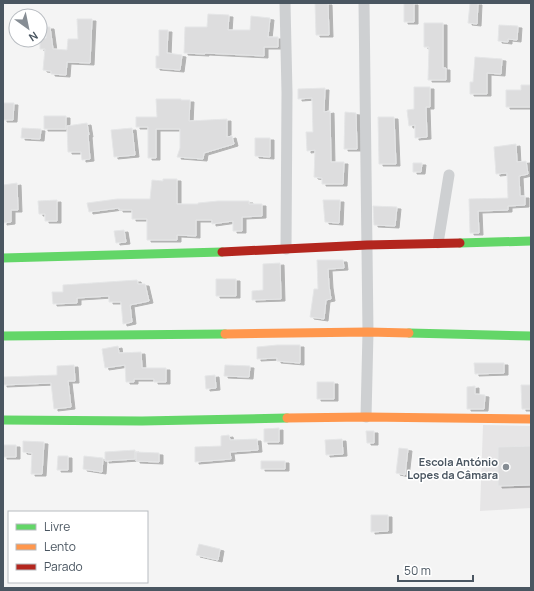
<svg xmlns="http://www.w3.org/2000/svg" width="534" height="591" viewBox="0 0 534 591" font-family="Manrope,sans-serif">
  <defs>
    <filter id="shadow"><feDropShadow dx="4" dy="2" stdDeviation="0" flood-color="#0004"/></filter>
  </defs>
  <rect width="100%" height="100%" fill="#f4f4f4"/>
  <!-- education -->
  <path fill="#e6e5e6" d="M 483,425 L 531,426 L 531,508 L 480,511 Z"/>
  <!-- building -->
  <path fill="#ddddde" stroke="#e5e6e7" filter="url(#shadow)" d="M 315,3 L 328,3 L 329,35 L 316,35 Z
    M 404,3 L 414,3 L 414,22 L 404,22 Z
    M 470,3 L 478,3 L 477,24 L 468,23 Z
    M 208,14 L 229,15 L 228,30 L 250,30 L 251,16 L 270,18 L 268,37 L 278,37 L 278,47 L 264,47 L 264,56 L 205,53 L 205,54 L 184,53 L 185,27 L 207,27 Z
    M 77,19 L 92,19 L 90,63 L 67,62 L 66,75 L 51,74 L 51,71 L 43,70 L 45,49 L 40,49 L 40,39 L 46,38 L 47,27 L 50,27 L 53,49 L 67,50 L 68,39 L 78,39 Z
    M 424,23 L 443,23 L 443,68 L 446,68 L 446,80 L 428,80 L 429,47 L 424,47 Z
    M 499,25 L 518,26 L 517,40 L 508,39 L 508,42 L 498,41 Z
    M 159,30 L 168,30 L 167,53 L 182,55 L 180,70 L 156,68 L 156,56 L 159,56 Z
    M 475,57 L 502,59 L 501,74 L 487,73 L 487,94 L 470,94 L 470,82 L 473,82 Z
    M 521,85 L 531,85 L 531,107 L 506,107 L 506,90 L 521,90 Z
    M 414,87 L 430,87 L 430,107 L 426,107 L 427,137 L 415,138 L 415,125 L 409,126 L 407,110 L 414,109 Z
    M 325,88 L 324,112 L 330,111 L 331,162 L 344,162 L 343,184 L 322,184 L 322,178 L 314,177 L 315,150 L 307,151 L 306,132 L 313,132 L 312,98 L 298,99 L 298,89 Z
    M 156,99 L 181,99 L 181,100 L 190,100 L 189,121 L 227,119 L 227,137 L 232,136 L 234,144 L 204,153 L 203,159 L 177,157 L 180,148 L 180,129 L 156,129 L 156,158 L 148,158 L 148,127 L 136,127 L 136,117 L 157,117 Z
    M 3,103 L 14,103 L 13,120 L 3,120 Z
    M 345,112 L 356,113 L 357,149 L 344,149 Z
    M 44,116 L 66,116 L 66,129 L 44,129 Z
    M 378,117 L 394,117 L 396,164 L 379,164 Z
    M 87,123 L 89,135 L 88,135 L 90,159 L 82,160 L 81,152 L 68,152 L 67,126 Z
    M 22,128 L 41,129 L 40,139 L 21,138 Z
    M 132,128 L 135,155 L 114,157 L 111,130 Z
    M 255,138 L 270,138 L 270,157 L 255,156 Z
    M 516,144 L 517,162 L 526,161 L 528,174 L 519,176 L 520,196 L 525,196 L 525,205 L 508,206 L 508,210 L 478,211 L 479,233 L 470,233 L 469,199 L 508,198 L 507,173 L 496,174 L 494,147 Z
    M 413,163 L 422,163 L 421,172 L 413,172 Z
    M 163,179 L 177,179 L 177,204 L 198,204 L 198,203 L 218,201 L 249,201 L 249,204 L 262,204 L 262,216 L 242,217 L 242,231 L 233,231 L 233,221 L 212,224 L 212,220 L 196,220 L 196,236 L 177,235 L 177,240 L 147,240 L 147,219 L 132,219 L 132,210 L 119,210 L 119,208 L 89,212 L 87,203 L 117,199 L 150,199 L 152,180 L 163,181 Z
    M 17,183 L 18,210 L 11,210 L 11,222 L 3,223 L 3,185 Z
    M 57,200 L 57,221 L 45,221 L 45,214 L 39,214 L 38,201 Z
    M 323,200 L 340,200 L 339,223 L 325,222 Z
    M 373,206 L 397,207 L 395,226 L 374,225 Z
    M 124,230 L 126,242 L 116,243 L 114,231 Z
    M 317,260 L 343,260 L 344,268 L 328,269 L 329,286 L 331,299 L 326,300 L 324,319 L 310,317 L 314,289 L 318,289 Z
    M 280,263 L 281,299 L 252,300 L 252,291 L 263,290 L 263,264 Z
    M 216,279 L 236,279 L 236,296 L 216,296 Z
    M 137,280 L 138,284 L 145,284 L 149,301 L 130,305 L 132,322 L 123,324 L 121,302 L 109,302 L 109,296 L 77,298 L 77,303 L 53,304 L 52,292 L 63,292 L 63,285 Z
    M 277,345 L 300,345 L 300,363 L 277,361 L 277,358 L 257,359 L 257,347 Z
    M 118,346 L 119,353 L 141,352 L 142,368 L 166,368 L 166,382 L 154,382 L 154,379 L 134,379 L 134,382 L 126,382 L 125,365 L 105,368 L 102,349 Z
    M 474,363 L 504,363 L 504,373 L 475,374 Z
    M 74,365 L 75,381 L 68,381 L 71,407 L 54,409 L 51,383 L 3,385 L 3,377 L 57,375 L 57,366 Z
    M 225,365 L 250,366 L 249,377 L 224,376 Z
    M 215,375 L 216,388 L 206,389 L 205,376 Z
    M 317,382 L 334,382 L 334,399 L 317,399 Z
    M 521,385 L 531,385 L 531,409 L 522,409 Z
    M 475,386 L 475,394 L 485,395 L 484,409 L 467,409 L 467,387 Z
    M 279,428 L 279,442 L 264,442 L 264,429 Z
    M 366,431 L 374,431 L 374,443 L 367,443 Z
    M 229,435 L 230,440 L 257,439 L 258,450 L 230,452 L 231,459 L 195,462 L 195,447 L 221,446 L 221,436 Z
    M 342,439 L 343,454 L 326,455 L 325,440 Z
    M 23,441 L 44,442 L 42,474 L 31,474 L 32,453 L 23,452 Z
    M 3,445 L 16,445 L 16,457 L 3,457 Z
    M 531,446 L 531,485 L 498,486 L 498,447 Z
    M 399,448 L 408,449 L 405,475 L 396,473 Z
    M 135,450 L 135,459 L 105,461 L 105,452 Z
    M 136,452 L 159,453 L 159,462 L 136,461 Z
    M 58,456 L 68,456 L 68,470 L 57,470 Z
    M 84,456 L 103,458 L 102,472 L 83,469 Z
    M 261,461 L 285,461 L 285,469 L 261,469 Z
    M 371,515 L 388,515 L 388,531 L 371,532 Z
    M 199,544 L 220,549 L 218,560 L 196,555 Z"/>
  <g fill="none" stroke-linecap="round" stroke-linejoin="round">
    <!-- street -->
    <path stroke="#ced0d2" stroke-width="11" d="M 285,3 L 287,93 L 286,249
      M 364,3 L 368,332 L 366,417
      M 438,243 L 449,175"/>
    <!-- fast -->
    <path stroke="#63d668" stroke-width="9" d="M 460,243 L 531,241
      M 3,258 L 222,252
      M 409,333 L 531,336
      M 3,336 L 225,334
      M 3,420 L 142,421 L 287,418"/>
    <!-- slow -->
    <path stroke="#ff974d" stroke-width="9" d="M 225,334 L 368,332 L 409,333
      M 287,418 L 366,417 L 531,419"/>
    <!-- jam -->
    <path stroke="#b3261e" stroke-width="9" d="M 222,252 L 367,245 L 460,243"/>
  </g>
  <!-- markers -->
  <circle fill="#868d94" stroke="#fff" stroke-width="1.5" cx="506" cy="467" r="4"/>
  <g text-anchor="middle" dominant-baseline="central" stroke-width="3" stroke-linejoin="round" paint-order="stroke">
    <!-- poi labels -->
    <g font-size="11" font-weight="bold" fill="#4a5661" stroke="#fff" text-anchor="end">
      <text x="498" y="461">Escola António<tspan x="498" dy="13">Lopes da Câmara</tspan></text>
    </g>
  </g>
  <!-- border -->
  <rect width="534" height="591" fill="none" stroke="#4a5661" stroke-width="8"/>
  <!-- legend -->
  <rect x="8" y="511" width="140" height="72" fill="#ffffff" stroke="#b7bbc0"/>
  <rect x="16" y="524" width="20" height="6" fill="#63d668" stroke="#b7bbc0"/>
  <text x="44" y="531" font-size="12" fill="#4a5661">Livre</text>
  <rect x="16" y="544" width="20" height="6" fill="#ff974d" stroke="#b7bbc0"/>
  <text x="44" y="551" font-size="12" fill="#4a5661">Lento</text>
  <rect x="16" y="564" width="20" height="6" fill="#b3261e" stroke="#b7bbc0"/>
  <text x="44" y="571" font-size="12" fill="#4a5661">Parado</text>
  <!-- north arrow -->
  <g transform="translate(28 28) rotate(147)"><circle r="19" fill="#ffffff" stroke="#b7bbc0"/>
  <path d="M0-3L7 15L0 10L-7 15Z" fill="#868d94"/>
  <text y="-6" font-size="11" font-weight="bold" text-anchor="middle" fill="#4a5661">N</text>
  </g>
  <!-- scale -->
  <path d="M398 575v6h75v-6" fill="none" stroke="#4a5661" stroke-width="2"/>
  <text x="404" y="575" font-size="12" fill="#4a5661" stroke="#ffffff" stroke-width="3" paint-order="stroke">50 m</text>
</svg>
